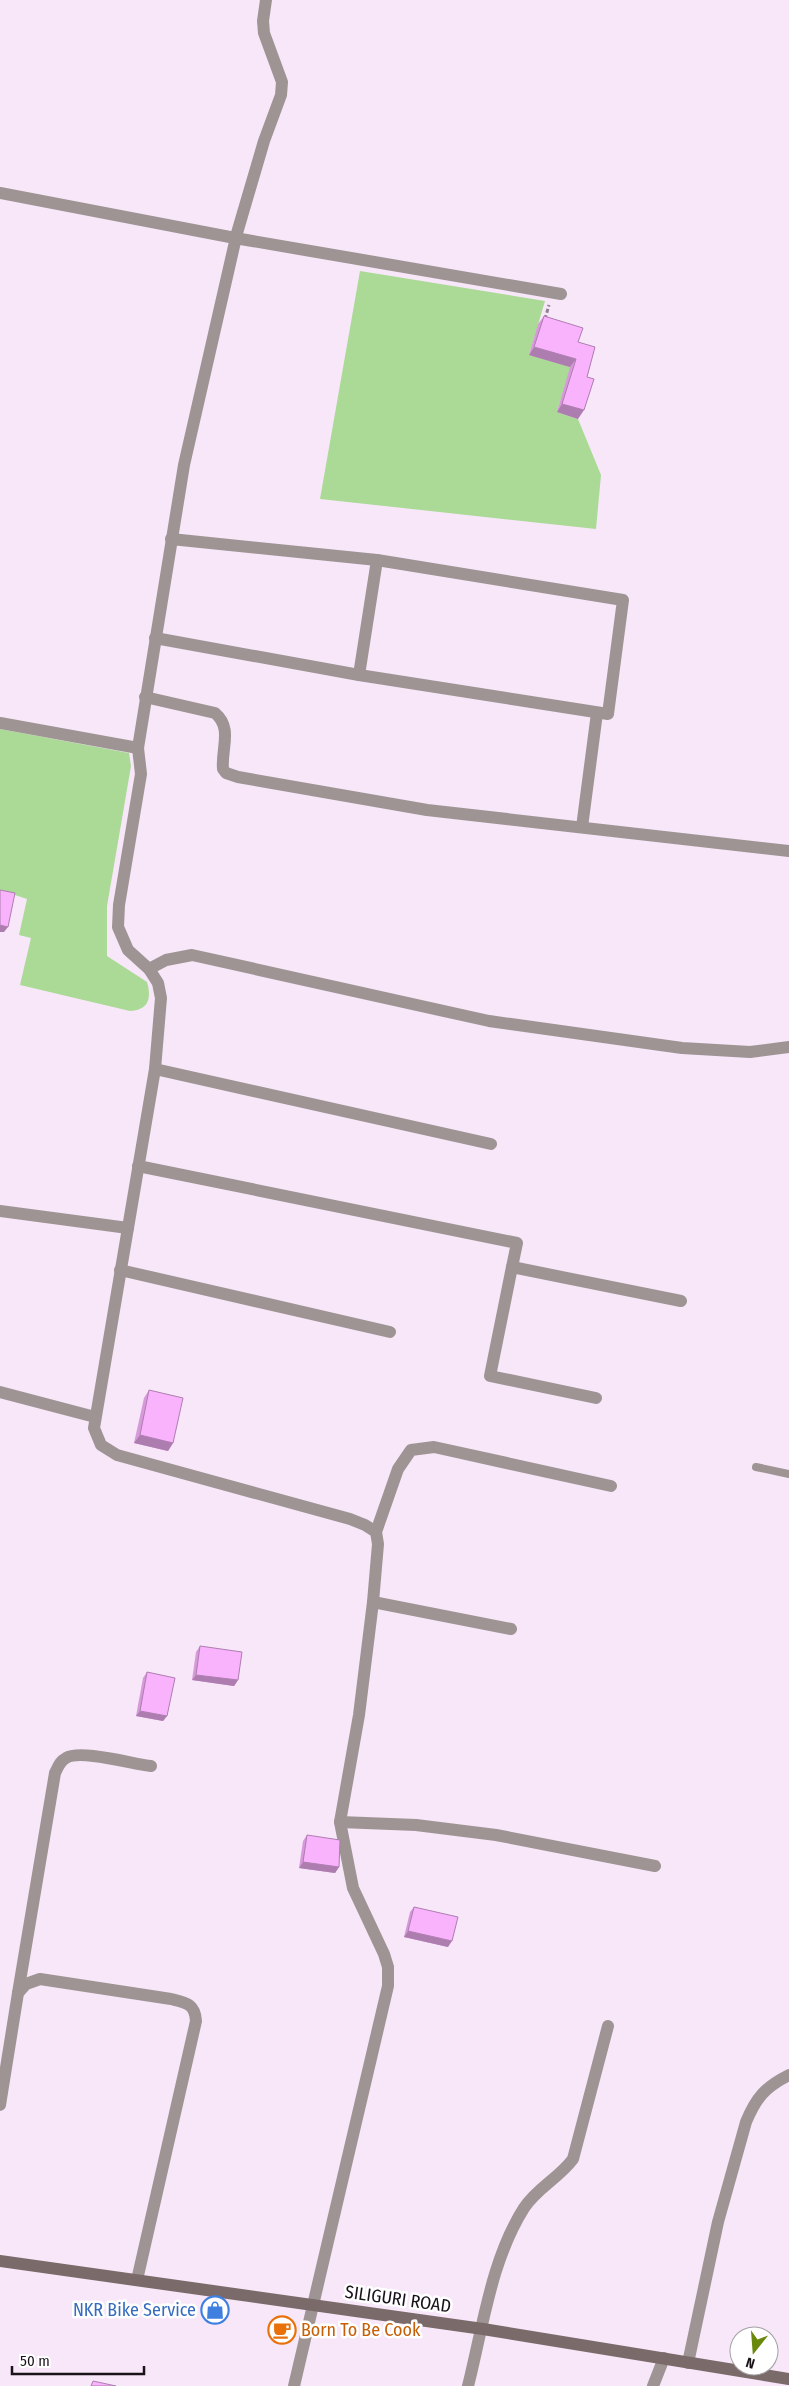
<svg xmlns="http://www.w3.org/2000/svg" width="789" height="2386" font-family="'Fira Sans Condensed',sans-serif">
  <rect width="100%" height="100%" fill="#f7e7f9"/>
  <g fill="#aada96">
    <polygon points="360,271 545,301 529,355 573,359 557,412 578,419 601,475 596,529 320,499"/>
    <path d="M0,729L129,753L131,766L107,906V956L147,982C152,999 148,1010 130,1011L20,985L31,938L19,935L27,899L0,890Z"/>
  </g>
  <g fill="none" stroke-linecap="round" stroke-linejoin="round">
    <polyline stroke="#8d818e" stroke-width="3" stroke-dasharray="4 2.5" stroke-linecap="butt" points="545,319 549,305"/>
    <polyline stroke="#9f9494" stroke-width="8" points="756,1467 789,1474"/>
    <g stroke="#9f9494" stroke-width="12">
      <polyline points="266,0 263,21 264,33 282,82 281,95 264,141 237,233 184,465 138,748 141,774 119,905 118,927 128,950 149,969 158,983 161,998 155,1069 94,1428 101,1445 117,1455 350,1519 365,1525 376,1532 378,1544 373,1602 359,1715 340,1822 353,1888 384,1954 388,1967 388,1986 294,2386"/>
      <polyline points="0,193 235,238 561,294"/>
      <polyline points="155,638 359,675 608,714 623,600 377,560 171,539"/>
      <polyline points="359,675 377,560"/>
      <path d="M145,697L215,713C233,728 221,749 223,769L226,773L238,777L427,810L789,851"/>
      <polyline points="0,723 138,748"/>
      <polyline points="582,827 597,713"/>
      <polyline points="149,969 166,960 192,955 489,1021 682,1048 750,1052 789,1047"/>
      <polyline points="155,1069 491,1144"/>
      <polyline points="138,1166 517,1243 512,1267 681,1301"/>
      <polyline points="0,1211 128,1228"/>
      <polyline points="512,1267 490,1376 596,1398"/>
      <polyline points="120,1270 390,1332"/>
      <polyline points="0,1392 95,1417"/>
      <polyline points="376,1532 398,1469 411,1450 434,1447 611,1486"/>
      <polyline points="373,1602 511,1629"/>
      <polyline points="340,1822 416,1825 496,1835 655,1866"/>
      <path d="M18,1993L55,1773C58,1767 60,1761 66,1758C80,1749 133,1764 151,1766"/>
      <path d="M0,2105L18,1993L26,1984L40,1979L171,1999C187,2003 195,2004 196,2021L137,2280"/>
      <path d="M688,2363L718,2222L746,2122C756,2098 765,2087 789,2075"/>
      <path d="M468,2386C483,2327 491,2260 524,2208C537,2188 559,2178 573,2159L608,2026"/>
      <polyline points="653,2386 664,2358"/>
    </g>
    <polyline stroke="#7a6a6a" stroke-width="12" points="0,2261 483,2329 789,2379"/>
  </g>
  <g fill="#d699d9">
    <polygon points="544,316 578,342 578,419 557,412 570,367 529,355 538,324"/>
    <polygon points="149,1390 173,1443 168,1451 134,1443 144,1398"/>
    <polygon points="200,1646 238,1680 234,1686 192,1680 196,1652"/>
    <polygon points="147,1672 167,1716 163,1721 136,1716 143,1678"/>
    <polygon points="307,1835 339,1867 335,1873 299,1868 303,1841"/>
    <polygon points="414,1907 448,1947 404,1937 410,1912"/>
  </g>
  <g fill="#ae7db0">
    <polygon points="534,347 576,359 570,367 529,355"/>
    <polygon points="562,404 584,410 578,419 557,412"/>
    <polygon points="0,925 8,927 4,932 0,932"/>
    <polygon points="140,1435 173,1443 168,1451 134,1443"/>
    <polygon points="196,1675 238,1680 234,1686 192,1680"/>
    <polygon points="140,1711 167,1716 163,1721 136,1716"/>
    <polygon points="303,1862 339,1867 335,1873 299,1868"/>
    <polygon points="408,1931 452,1941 448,1947 404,1937"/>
  </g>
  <g fill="#f9b2fc" stroke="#ae7db0">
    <polygon points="544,316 583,328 578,342 595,347 587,377 594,379 584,410 562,404 576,359 534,347"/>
    <polygon points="0,890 15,893 8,927 0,925"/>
    <polygon points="149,1390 183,1398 173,1443 140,1435"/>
    <polygon points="200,1646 242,1652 238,1680 196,1675"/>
    <polygon points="147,1672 175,1678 167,1716 140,1711"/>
    <polygon points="307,1835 340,1840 339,1867 303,1862"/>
    <polygon points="414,1907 458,1917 452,1941 408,1931"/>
    <polygon points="93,2381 116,2386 91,2386"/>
  </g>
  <defs>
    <g id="shop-ring" transform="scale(1.4375)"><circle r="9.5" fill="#fff" stroke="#3f7fe0" stroke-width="1.5"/><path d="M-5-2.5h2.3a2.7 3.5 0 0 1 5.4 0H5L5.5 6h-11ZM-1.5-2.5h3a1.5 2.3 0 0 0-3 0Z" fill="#3f7fe0"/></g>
    <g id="cafe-ring" transform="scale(1.4375)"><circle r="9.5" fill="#fff" stroke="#e8710a" stroke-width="1.5"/><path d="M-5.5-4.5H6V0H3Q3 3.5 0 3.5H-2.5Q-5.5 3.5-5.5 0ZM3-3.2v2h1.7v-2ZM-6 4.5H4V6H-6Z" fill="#e8710a"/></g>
  </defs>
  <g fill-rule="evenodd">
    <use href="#shop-ring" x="215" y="2310"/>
    <use href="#cafe-ring" x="282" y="2330"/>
  </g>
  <g text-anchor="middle" stroke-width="5" stroke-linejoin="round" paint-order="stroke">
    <g font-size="18" fill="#191319" stroke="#fff">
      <text transform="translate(398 2299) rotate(8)" y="6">SILIGURI ROAD</text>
    </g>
    <g font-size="18" fill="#366cbe" stroke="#fff" text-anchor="end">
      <text x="196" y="2316">NKR Bike Service</text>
    </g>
    <g font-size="18" fill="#c56008" stroke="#fff" text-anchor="start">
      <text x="301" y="2336">Born To Be Cook</text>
    </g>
  </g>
  <g transform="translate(754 2351) rotate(197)"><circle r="24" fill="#ffffff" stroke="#a3a1a3"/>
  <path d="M0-4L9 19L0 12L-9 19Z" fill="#68890b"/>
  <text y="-8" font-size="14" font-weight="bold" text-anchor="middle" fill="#191319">N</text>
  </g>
  <path d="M12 2366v8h132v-8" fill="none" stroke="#191319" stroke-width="2.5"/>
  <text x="20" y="2366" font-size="15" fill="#191319" stroke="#ffffff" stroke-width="4" paint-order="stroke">50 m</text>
</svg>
